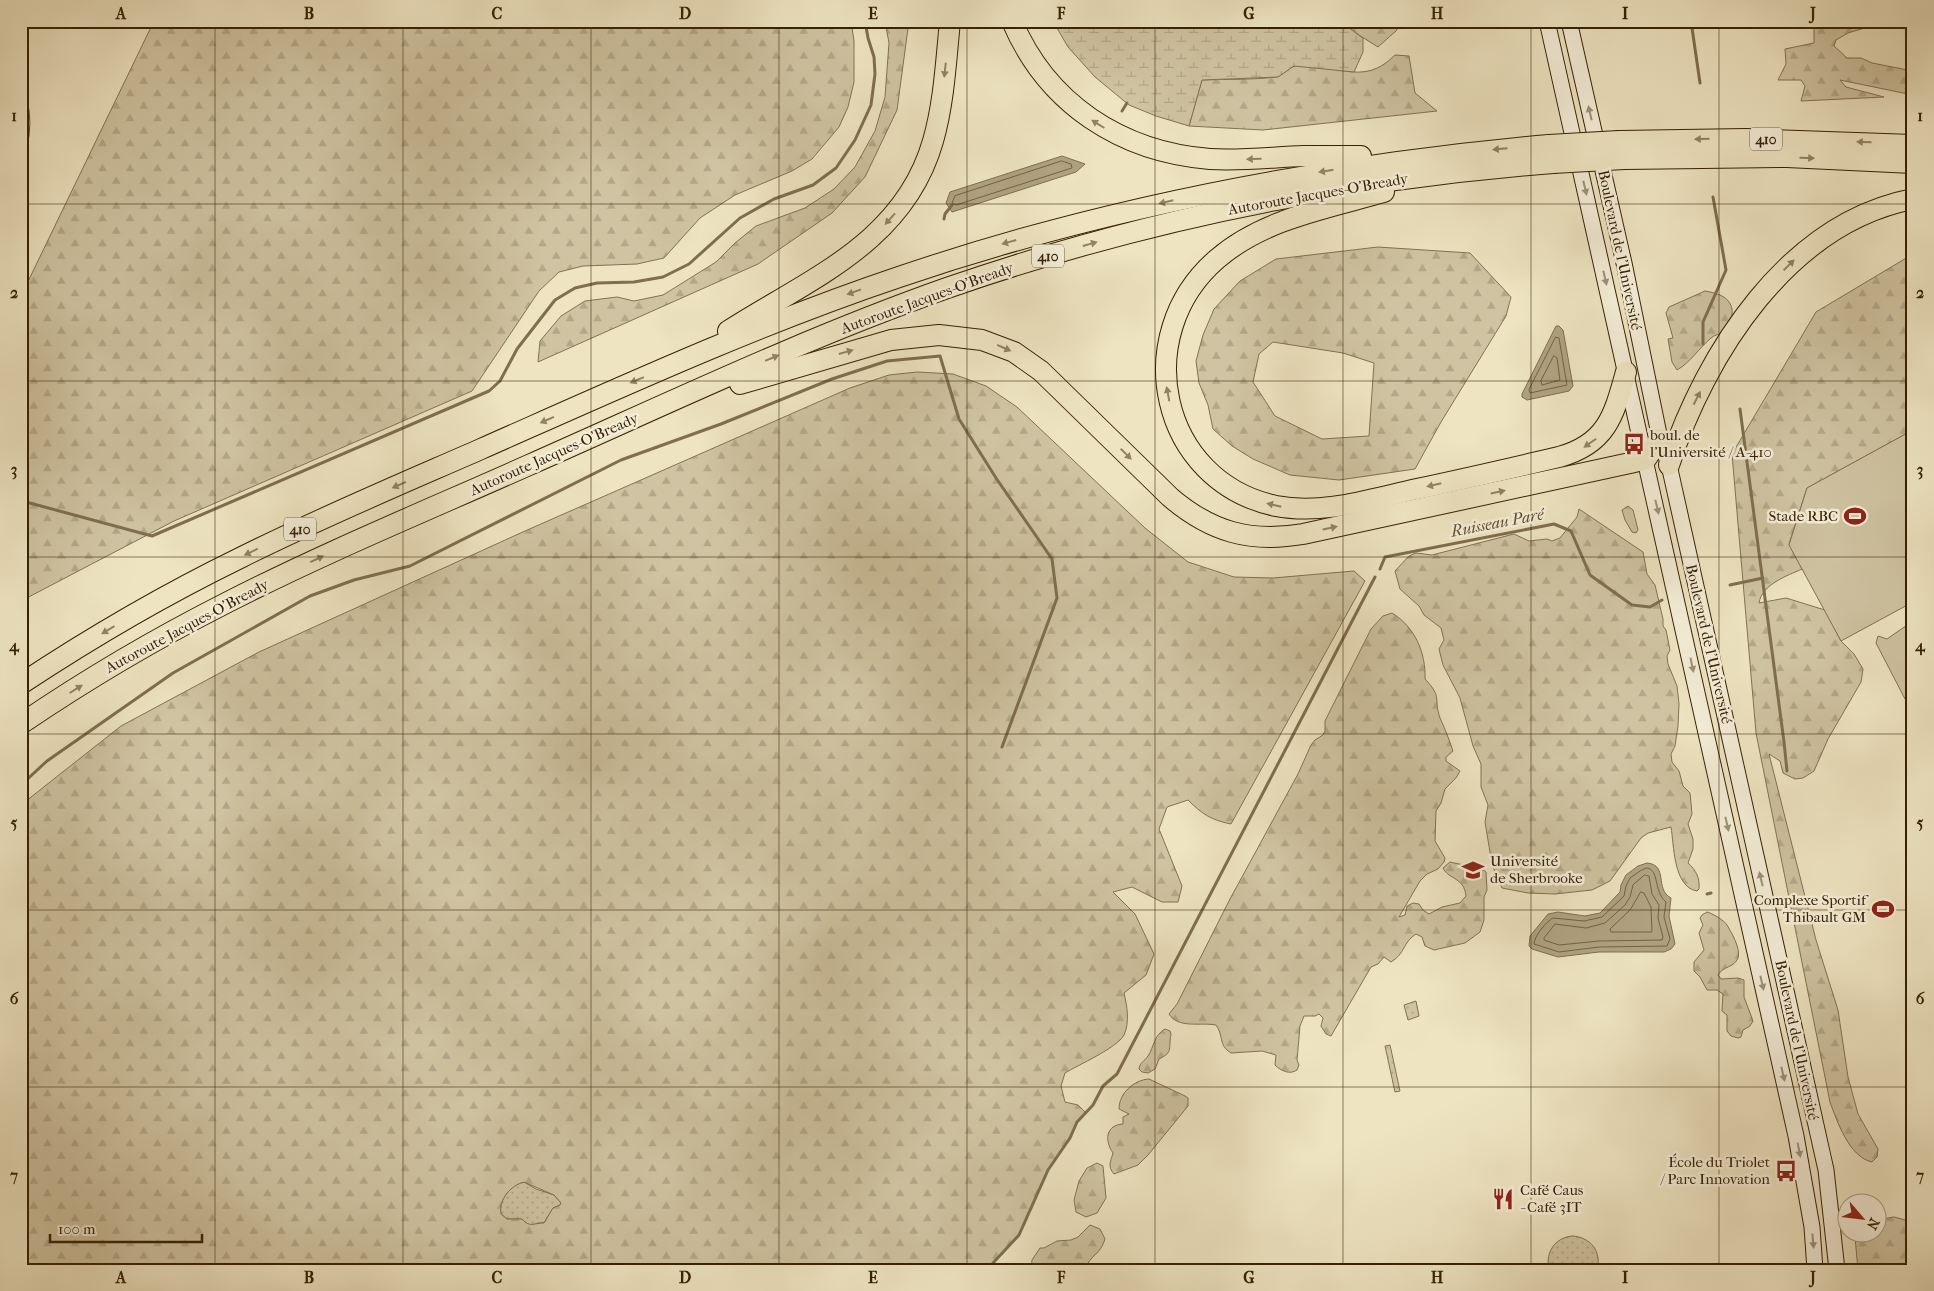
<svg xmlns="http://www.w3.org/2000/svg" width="1934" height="1291" font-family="'IM FELL French Canon',serif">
  <defs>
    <pattern id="grass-dots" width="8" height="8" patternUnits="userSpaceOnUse" patternTransform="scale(1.25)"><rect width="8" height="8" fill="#cfc3a1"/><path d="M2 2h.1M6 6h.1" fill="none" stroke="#b2a789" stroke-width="1.8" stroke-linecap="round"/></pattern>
    <pattern id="forest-firs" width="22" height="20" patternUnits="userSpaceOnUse" patternTransform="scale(1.25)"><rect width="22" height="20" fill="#cfc3a1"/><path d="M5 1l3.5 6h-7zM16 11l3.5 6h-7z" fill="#b2a789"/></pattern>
    <pattern id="wetland-marsh" width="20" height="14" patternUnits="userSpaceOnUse" patternTransform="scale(1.25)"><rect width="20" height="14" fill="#cfc3a1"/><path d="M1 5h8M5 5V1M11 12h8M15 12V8" fill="none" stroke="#b2a789"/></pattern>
  </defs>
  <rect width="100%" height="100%" fill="#eee4c1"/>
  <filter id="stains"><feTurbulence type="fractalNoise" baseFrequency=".004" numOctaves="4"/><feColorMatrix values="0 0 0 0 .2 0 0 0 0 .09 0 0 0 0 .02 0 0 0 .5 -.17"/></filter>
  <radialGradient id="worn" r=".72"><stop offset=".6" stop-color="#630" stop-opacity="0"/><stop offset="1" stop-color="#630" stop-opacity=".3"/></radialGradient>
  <g fill="url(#grass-dots)" stroke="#827252">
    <polygon points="1416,1001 1419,1016 1408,1020 1404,1005"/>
    <polygon points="1390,1045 1400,1091 1395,1092 1385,1046"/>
    <path d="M524,1182L536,1189L554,1195L561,1203L560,1205L553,1208L544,1223H538L532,1226L528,1225L521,1219H507L501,1214C498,1200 511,1185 524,1182Z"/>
    <path d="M1572,1236C1591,1237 1602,1252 1597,1270H1549C1545,1252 1555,1238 1572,1236Z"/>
  </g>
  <g fill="url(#forest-firs)" stroke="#827252" fill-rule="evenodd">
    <polygon points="154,21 851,21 854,41 854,82 848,107 839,127 812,159 792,171 735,195 700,218 664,258 637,264 583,266 559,272 539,291 472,391 174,521 21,601 21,296"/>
    <polygon points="885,21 909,21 897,110 865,177 832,213 758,264 538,362 540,341 561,316 585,301 617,297 634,301 663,295 716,262 735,243 756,226 805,208 834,189 855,167 875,131 885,97 889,43"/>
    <polygon points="1275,21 1398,21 1397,30 1378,47 1343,25 1305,27 1281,26"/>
    <polygon points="1814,21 1887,21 1886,23 1881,23 1848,33 1836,40 1834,46 1847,58 1861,58 1872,63 1913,71 1913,95 1840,80 1846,87 1884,97 1801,101 1805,86 1801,80 1778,80 1786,64 1785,49 1814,43"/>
    <path d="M1395,55L1409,56L1415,93L1437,111L1263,130L1189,126L1202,80C1226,79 1252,80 1276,77C1283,76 1288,67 1296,66C1334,61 1362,89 1395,55Z"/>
    <path d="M1378,247L1470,253L1511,297L1506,316L1441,422L1415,469L1339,480L1290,475L1253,459L1232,446L1213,429L1208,405L1199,383L1196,361L1203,335L1214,309L1240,281L1276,259ZM1273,342L1343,353L1374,363L1369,436L1322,439L1275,416L1253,382L1259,354Z"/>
    <path d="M1913,254V430L1807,488L1789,544L1802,569C1787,576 1762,584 1759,603L1786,598L1825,610L1841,641L1854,654L1863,669L1861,682L1828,739L1814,771L1803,778L1795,779L1783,773L1780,761L1769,754L1816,940L1838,1010L1848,1077L1858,1114L1878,1149L1877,1157L1872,1162C1849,1157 1837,1121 1830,1102L1756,733L1732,454L1816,312Z"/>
    <path d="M1705,291C1710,292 1716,293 1720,295C1738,303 1734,322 1721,333C1718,335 1714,335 1711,338C1699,348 1691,362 1677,370L1672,362L1668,339L1673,338L1666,313L1669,307Z"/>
    <path d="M917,372L953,374L986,386L1017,407L1145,528L1188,562L1234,577L1273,578L1354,571L1365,581L1231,824C1211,820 1202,814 1188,800L1167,807L1159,829L1182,886L1178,902H1162L1132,887L1113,892L1135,914L1154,954L1146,975L1124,993C1127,1006 1130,1022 1124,1035C1117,1048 1078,1065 1065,1073L1061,1086L1065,1102L1078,1105L1086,1113L1077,1122L1070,1138L1048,1170L1019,1235L993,1263L992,1270H21V805L121,726L259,652L525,531L850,388L889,375ZM524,1182L554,1195L561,1203L560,1205L553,1208L544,1223C533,1223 530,1228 522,1219H507L501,1214C498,1200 511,1185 524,1182Z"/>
    <polygon points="1628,506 1633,510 1638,530 1636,533 1632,532 1625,520 1622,510"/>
    <path d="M1579,509L1643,552L1647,574L1655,585L1663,619V626L1666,630L1670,650L1667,656L1668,664L1677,686L1679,704L1678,726L1675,746L1671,754L1672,762L1679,771L1683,786L1690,793L1692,814L1688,824L1693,839V849L1688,863C1696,870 1700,878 1699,889L1697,891C1673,887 1674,844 1671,827L1648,833L1641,838L1610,881L1592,890L1555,894L1528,893L1502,888L1492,865L1490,852L1485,822L1488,805L1481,787V764L1473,746L1460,698L1443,665L1439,649L1444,640L1441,628L1424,615L1419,606L1400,589L1395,571L1409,556L1416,553L1432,555L1514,534L1529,541L1547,539L1552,541L1560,538L1577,517Z"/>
    <path d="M1392,613C1415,627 1426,653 1425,679C1443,698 1433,698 1440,718C1445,729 1449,739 1453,751L1446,757V761L1460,771L1456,778L1445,789L1441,803L1436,811L1435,841L1445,858L1444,862L1438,869L1427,874L1420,881L1399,917L1405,915L1407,906L1413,903L1419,904L1423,910L1429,914L1442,907L1460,903L1466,896C1464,877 1449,880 1443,868L1450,862C1458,864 1483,868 1486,872L1487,890L1484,897V920L1480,932L1465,943L1434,950L1425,946L1422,937L1416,934C1403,942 1405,954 1391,962L1384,957L1378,964L1371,967L1331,1036L1326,1034L1321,1026L1323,1018L1319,1014L1315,1016H1304L1300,1026L1297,1060L1299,1065L1297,1070C1290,1075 1281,1071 1275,1065L1276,1055L1262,1051L1231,1053C1218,1045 1224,1036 1216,1025C1201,1022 1178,1029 1169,1014L1177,1004L1230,899L1298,774L1311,745L1315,740L1323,735L1325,731V721L1371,629L1383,616Z"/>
    <path d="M1707,912C1712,913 1725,921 1727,925C1731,932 1741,948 1738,958C1734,968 1723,966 1718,975L1721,979L1738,978L1744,980V997L1753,1021L1750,1026L1743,1030L1741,1037L1738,1038L1731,1036L1727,1031V1015L1722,1011L1723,994L1717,990H1707L1700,977L1694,971V962L1704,950L1699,933L1703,925L1700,918L1702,915Z"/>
    <path d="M1165,1029L1170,1031L1171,1034C1168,1048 1174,1052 1159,1059L1155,1069L1148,1073L1142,1072L1139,1069C1140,1062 1144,1062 1148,1056C1154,1047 1154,1035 1165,1029Z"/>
    <path d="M1149,1079L1185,1096L1188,1098V1106L1148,1155L1138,1165L1114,1174C1107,1166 1111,1161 1113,1153C1104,1140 1106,1125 1123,1124V1117L1129,1114L1119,1109C1119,1093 1134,1080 1149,1079Z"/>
    <polygon points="1097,1163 1103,1166 1106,1198 1097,1213 1086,1217 1076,1212 1074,1200 1079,1181 1087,1168"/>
    <polygon points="1894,1217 1913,1222 1913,1270 1858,1270 1855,1237 1858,1234 1876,1234 1877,1220"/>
    <path d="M1090,1225L1100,1229L1105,1239C1100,1256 1090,1254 1085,1270H1031L1032,1260L1040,1248H1044L1057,1241L1071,1240L1078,1237Z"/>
  </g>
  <path fill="url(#wetland-marsh)" stroke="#827252" d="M1053,21H1275C1292,36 1323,21 1342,25C1349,26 1357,35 1363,38V52L1354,72L1294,66L1278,77L1202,80L1189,126L1156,116L1129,105L1095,77L1068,47Z"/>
  <g fill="#cfc3a1" stroke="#827252">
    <polygon points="1913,430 1913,602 1841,641 1789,545 1807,488"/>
    <polygon points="1913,621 1913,696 1905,699 1876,643 1878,636 1887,639"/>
  </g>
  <g fill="#afa281" stroke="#7f6e4f">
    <polygon points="1062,156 1085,164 1076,172 952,212 946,203 950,192"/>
    <polygon points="1556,326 1559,326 1563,330 1573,386 1569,391 1527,400 1522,397 1522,394"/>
    <path d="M1647,863C1669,865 1654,889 1671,898L1669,916L1675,944L1671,949L1664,952H1599L1558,957L1532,949L1529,946L1530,936L1548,914L1558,912L1585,916L1600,913L1620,892L1621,885L1626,875L1638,866Z"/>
  </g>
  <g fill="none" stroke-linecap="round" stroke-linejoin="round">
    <g stroke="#726242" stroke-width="1">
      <polygon points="1062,161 1071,164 1072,168 956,205 952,203 955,196"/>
      <polygon points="1556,337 1559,338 1567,385 1530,393 1529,390"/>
      <polygon points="1554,356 1557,358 1560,380 1542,385 1541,381"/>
      <path d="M1647,868C1660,870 1653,891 1666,902L1664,917L1670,939L1667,946L1599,947L1559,952L1534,944C1534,936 1547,921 1553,918L1584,921L1602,917L1624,896L1626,886L1630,878L1640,871Z"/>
      <polygon points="1645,875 1649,876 1652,894 1659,905 1658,918 1663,937 1662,940 1599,941 1559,945 1544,940 1544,938 1555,924 1586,928 1605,923 1625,905 1630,897 1633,885"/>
      <polygon points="1641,892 1644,893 1651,907 1652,932 1611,932 1610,929 1630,910"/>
    </g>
    <g stroke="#7f6e4f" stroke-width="3">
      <polyline points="1691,21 1700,83"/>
      <polyline points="1122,111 1127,103"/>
      <polyline points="944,219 945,214 952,205"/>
      <polyline points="1703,344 1703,322 1726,270 1713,197"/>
      <polyline points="1740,409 1784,742 1787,771"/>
      <polyline points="21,504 26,502 152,536 489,391 500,381 517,349 555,300 575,288 597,283 634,282 663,277 689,264 740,218 774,199 813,185 836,168 855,140 871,105 875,74 874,57 868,38 865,21"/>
      <polyline points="1380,569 1385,557 1554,524 1571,531 1590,575 1632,605 1650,607 1662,600"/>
      <polyline points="1730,585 1763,578"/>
      <polyline points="21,785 47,761 173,673 310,596 354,580 410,566 621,460 721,424 832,379 887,361 940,356 959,419 996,478 1052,559 1057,598 1002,747"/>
      <polyline points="1707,894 1711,893"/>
      <polyline points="992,1270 993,1263 1019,1235 1048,1170 1070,1138 1077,1122 1093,1105 1103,1086 1117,1074 1375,577"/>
    </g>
    <g stroke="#645233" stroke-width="13">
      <path id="minor" d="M21,100C25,116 25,130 21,146"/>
    </g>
    <g stroke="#362104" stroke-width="17">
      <g id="secondary">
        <polyline points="1547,21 1796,1136 1812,1227 1815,1270"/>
        <polyline points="1569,21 1624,263 1660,439 1669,465 1826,1170 1837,1270"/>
      </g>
    </g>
    <g stroke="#362104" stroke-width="22">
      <g id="motorway">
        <path d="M1012,21C1047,104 1121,152 1210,159C1242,161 1273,157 1304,156C1323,156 1342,156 1361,156"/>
        <polyline points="1619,141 1746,139 1913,145"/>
        <polyline points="1624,159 1787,157 1913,163"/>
        <path d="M1384,192C1328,208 1263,219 1217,259C1129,335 1159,481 1276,506C1323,515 1371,499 1417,489C1464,479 1512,468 1559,457C1607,444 1614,415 1626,372"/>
        <path d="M728,331C809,279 904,243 933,141C944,103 946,61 950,21"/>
        <path d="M740,384L891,340L939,335L982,340L1014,352L1041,371L1170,497C1211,532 1250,543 1303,534L1630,463L1646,459L1660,439"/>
        <path d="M1669,465C1706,353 1788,223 1913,199"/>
        <path d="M21,684C92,637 166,594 242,557C320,518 401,484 481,449C619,388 756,325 899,277C1110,205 1327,165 1549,145"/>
        <path d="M21,724C87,679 157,638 228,602C326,552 428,510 529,465C667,404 805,338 947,288C1143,220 1346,179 1553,163"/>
      </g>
    </g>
    <use href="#minor" stroke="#f4edd7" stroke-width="11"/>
    <use href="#secondary" stroke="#f4edd7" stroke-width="15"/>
    <use href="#motorway" stroke="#eee4c1" stroke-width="20"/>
    <g stroke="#362104" stroke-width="22" stroke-linecap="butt">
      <g id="motorway-bridge">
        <polyline points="1549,145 1619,141"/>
        <polyline points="1553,163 1624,159"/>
      </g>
    </g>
    <use href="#motorway-bridge" stroke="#eee4c1" stroke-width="20"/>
  </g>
  <defs><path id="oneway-solid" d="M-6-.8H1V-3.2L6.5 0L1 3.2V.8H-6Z" transform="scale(1.25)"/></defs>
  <g fill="#928262">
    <use href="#oneway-solid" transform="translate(945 70) rotate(96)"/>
    <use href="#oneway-solid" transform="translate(1098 124) rotate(-148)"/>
    <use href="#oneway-solid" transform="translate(1702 139) rotate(179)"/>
    <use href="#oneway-solid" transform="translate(1864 142) rotate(-178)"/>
    <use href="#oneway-solid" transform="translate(1500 149) rotate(175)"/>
    <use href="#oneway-solid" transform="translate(1807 158) rotate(2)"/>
    <use href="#oneway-solid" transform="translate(1254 159) rotate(179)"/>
    <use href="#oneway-solid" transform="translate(1326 171) rotate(171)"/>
    <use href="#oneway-solid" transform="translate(1166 202) rotate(167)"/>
    <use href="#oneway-solid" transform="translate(890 219) rotate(132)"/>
    <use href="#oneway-solid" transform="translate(1009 242) rotate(164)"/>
    <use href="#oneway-solid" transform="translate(1090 244) rotate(-16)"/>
    <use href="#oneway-solid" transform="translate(1789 265) rotate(-45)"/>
    <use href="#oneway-solid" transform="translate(854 292) rotate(160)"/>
    <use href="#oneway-solid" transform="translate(1004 348) rotate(24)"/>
    <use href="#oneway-solid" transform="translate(846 352) rotate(-16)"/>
    <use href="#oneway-solid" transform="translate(772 358) rotate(-23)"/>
    <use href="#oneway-solid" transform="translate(637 380) rotate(157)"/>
    <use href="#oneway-solid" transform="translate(1168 394) rotate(-100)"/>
    <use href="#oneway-solid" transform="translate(1697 398) rotate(-63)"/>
    <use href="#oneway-solid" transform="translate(547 420) rotate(156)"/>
    <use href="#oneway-solid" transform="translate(1590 443) rotate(145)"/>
    <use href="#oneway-solid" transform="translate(1126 454) rotate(45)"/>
    <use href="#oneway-solid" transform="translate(399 485) rotate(156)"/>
    <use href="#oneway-solid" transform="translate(1434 485) rotate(167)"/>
    <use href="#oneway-solid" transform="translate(1498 492) rotate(-12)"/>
    <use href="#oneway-solid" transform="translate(1274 505) rotate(-167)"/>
    <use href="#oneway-solid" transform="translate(1330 528) rotate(-12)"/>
    <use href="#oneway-solid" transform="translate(251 552) rotate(154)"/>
    <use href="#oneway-solid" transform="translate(317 559) rotate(-25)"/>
    <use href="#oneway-solid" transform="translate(108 630) rotate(149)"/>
    <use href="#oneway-solid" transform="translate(76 689) rotate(-32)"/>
  </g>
  <g fill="#9e9178">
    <use href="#oneway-solid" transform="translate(1590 113) rotate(-103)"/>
    <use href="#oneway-solid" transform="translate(1585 188) rotate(77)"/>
    <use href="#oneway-solid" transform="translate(1605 278) rotate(77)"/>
    <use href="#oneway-solid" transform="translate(1657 507) rotate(77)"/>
    <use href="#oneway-solid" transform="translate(1692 665) rotate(78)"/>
    <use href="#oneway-solid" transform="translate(1727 824) rotate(77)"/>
    <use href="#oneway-solid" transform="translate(1761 879) rotate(-103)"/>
    <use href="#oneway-solid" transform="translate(1762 983) rotate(77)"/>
    <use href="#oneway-solid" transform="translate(1783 1074) rotate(77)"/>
    <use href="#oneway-solid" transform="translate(1799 1150) rotate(79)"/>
    <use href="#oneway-solid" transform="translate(1813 1241) rotate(85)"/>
  </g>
  <path fill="none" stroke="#362104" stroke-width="1" stroke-opacity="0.55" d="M215,21V1270M403,21V1270M591,21V1270M779,21V1270M967,21V1270M1155,21V1270M1343,21V1270M1531,21V1270M1719,21V1270M21,204H1913M21,381H1913M21,557H1913M21,734H1913M21,910H1913M21,1087H1913"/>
  <defs>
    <g id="bus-bare" transform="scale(1.725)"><path d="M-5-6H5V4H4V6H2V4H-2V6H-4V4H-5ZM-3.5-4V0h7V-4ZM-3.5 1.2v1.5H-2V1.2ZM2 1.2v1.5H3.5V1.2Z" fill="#8f2418" stroke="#f4edd7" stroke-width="2.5" paint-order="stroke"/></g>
    <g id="stadium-bare" transform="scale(1.725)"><path d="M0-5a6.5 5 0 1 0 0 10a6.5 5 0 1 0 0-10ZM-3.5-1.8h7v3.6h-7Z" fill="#8f2418" stroke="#f4edd7" stroke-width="2.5" paint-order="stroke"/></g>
    <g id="university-bare" transform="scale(1.725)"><path d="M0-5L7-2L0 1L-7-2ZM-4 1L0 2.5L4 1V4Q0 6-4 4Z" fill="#8f2418" stroke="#f4edd7" stroke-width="2.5" paint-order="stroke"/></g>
    <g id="restaurant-bare" transform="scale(1.725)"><path d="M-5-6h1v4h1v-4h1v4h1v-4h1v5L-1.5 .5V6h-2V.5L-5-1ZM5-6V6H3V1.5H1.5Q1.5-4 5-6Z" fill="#8f2418" stroke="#f4edd7" stroke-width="2.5" paint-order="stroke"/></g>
  </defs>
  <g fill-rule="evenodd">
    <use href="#bus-bare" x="1634" y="444"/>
    <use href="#stadium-bare" x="1855" y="516"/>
    <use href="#university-bare" x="1473" y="870"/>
    <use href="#stadium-bare" x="1883" y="909"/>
    <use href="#bus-bare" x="1786" y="1171"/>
    <use href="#restaurant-bare" x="1503" y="1199"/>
  </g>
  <g text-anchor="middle" stroke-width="5" stroke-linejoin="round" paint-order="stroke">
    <g fill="#f4edd7" stroke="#6f5e43" stroke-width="1">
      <rect x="1750" y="127.5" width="32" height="23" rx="4"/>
      <rect x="1032" y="244.5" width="32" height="23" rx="4"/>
      <rect x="284" y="517.5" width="32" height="23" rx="4"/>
    </g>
    <g font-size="14" font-weight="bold" fill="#362104">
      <text x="1766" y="144">410</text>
      <text x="1048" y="261">410</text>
      <text x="300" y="534">410</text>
    </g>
    <g font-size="15" fill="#362104" stroke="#f4edd7">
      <text transform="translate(1318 194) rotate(-10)" y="5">Autoroute Jacques-O'Bready</text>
      <text transform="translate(1620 250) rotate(78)" y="5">Boulevard de l'Université</text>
      <text transform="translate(927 298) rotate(-20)" y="5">Autoroute Jacques-O'Bready</text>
      <text transform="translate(554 454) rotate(-24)" y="5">Autoroute Jacques-O'Bready</text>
      <text transform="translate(187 626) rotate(-28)" y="5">Autoroute Jacques-O'Bready</text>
      <text transform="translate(1709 644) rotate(77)" y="5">Boulevard de l'Université</text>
      <text transform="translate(1797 1040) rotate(78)" y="5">Boulevard de l'Université</text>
    </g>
    <g font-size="15" fill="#362104" stroke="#f4edd7" text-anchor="start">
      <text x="1650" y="440">boul. de<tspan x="1650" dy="17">l'Université / A-410</tspan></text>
      <text x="1838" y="521" text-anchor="end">Stade RBC</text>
      <text x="1490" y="866">Université<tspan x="1490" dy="17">de Sherbrooke</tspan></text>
      <text x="1866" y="905" text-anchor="end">Complexe Sportif<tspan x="1866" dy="17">Thibault GM</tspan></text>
      <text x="1770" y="1167" text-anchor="end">École du Triolet<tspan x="1770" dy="17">/ Parc Innovation</tspan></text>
      <text x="1520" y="1195">Café Caus<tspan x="1520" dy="17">- Café 3IT</tspan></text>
    </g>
    <g font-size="16" font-style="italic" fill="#604e30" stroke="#f4edd7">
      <text transform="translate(1497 522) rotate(-11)" y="6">Ruisseau Paré</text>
    </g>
  </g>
  <rect width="1934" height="1291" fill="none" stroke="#eee4c1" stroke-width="55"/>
  <g transform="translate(1862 1218) rotate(118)"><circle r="24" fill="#f4edd7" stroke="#a89b83"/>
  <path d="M0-4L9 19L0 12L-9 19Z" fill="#8f2418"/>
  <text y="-8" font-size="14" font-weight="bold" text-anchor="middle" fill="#362104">N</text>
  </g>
  <path d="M50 1234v8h152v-8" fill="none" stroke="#362104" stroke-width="2.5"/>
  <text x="58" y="1234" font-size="15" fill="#362104" stroke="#f4edd7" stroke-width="4" paint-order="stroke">100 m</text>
  <rect x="28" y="28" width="1878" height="1236" fill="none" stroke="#362104" stroke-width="2"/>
  <g font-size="16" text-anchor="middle" font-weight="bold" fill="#362104">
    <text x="121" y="19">A</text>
    <text x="309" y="19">B</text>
    <text x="497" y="19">C</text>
    <text x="685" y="19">D</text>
    <text x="873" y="19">E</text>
    <text x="1061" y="19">F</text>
    <text x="1249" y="19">G</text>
    <text x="1437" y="19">H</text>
    <text x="1625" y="19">I</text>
    <text x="1813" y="19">J</text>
    <text x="14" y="121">1</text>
    <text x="1920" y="121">1</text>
    <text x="14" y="298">2</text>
    <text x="1920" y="298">2</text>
    <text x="14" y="475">3</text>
    <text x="1920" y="475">3</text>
    <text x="14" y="651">4</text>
    <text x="1920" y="651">4</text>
    <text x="14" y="828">5</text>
    <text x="1920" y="828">5</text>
    <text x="14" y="1004">6</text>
    <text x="1920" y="1004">6</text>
    <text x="14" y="1181">7</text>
    <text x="1920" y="1181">7</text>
    <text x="121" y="1283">A</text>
    <text x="309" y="1283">B</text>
    <text x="497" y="1283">C</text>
    <text x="685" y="1283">D</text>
    <text x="873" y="1283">E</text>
    <text x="1061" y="1283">F</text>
    <text x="1249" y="1283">G</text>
    <text x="1437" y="1283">H</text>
    <text x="1625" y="1283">I</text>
    <text x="1813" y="1283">J</text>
  </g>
  <rect width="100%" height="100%" filter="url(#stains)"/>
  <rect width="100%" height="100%" fill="url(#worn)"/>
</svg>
